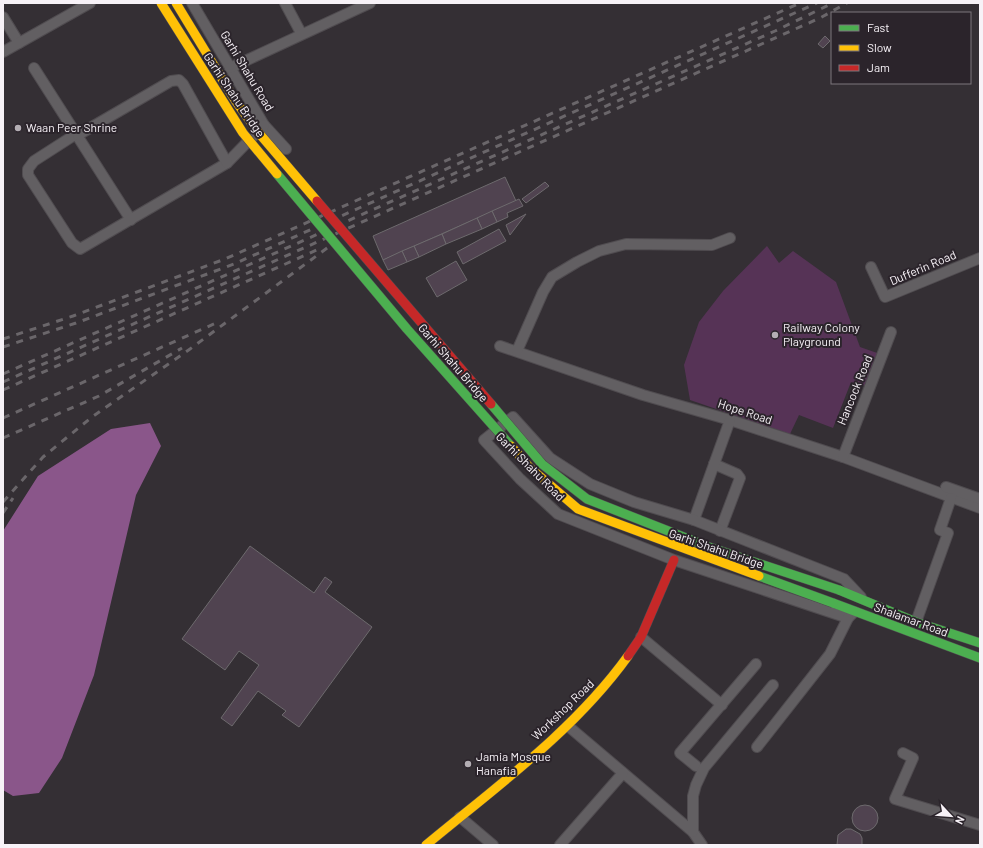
<svg xmlns="http://www.w3.org/2000/svg" width="983" height="848" font-family="Barlow,sans-serif">
  <rect width="100%" height="100%" fill="#342f34"/>
  <polygon fill="#563356" points="767,246 779,263 793,251 836,282 860,347 880,354 868,387 851,382 833,428 799,415 790,434 690,400 684,365 699,322 723,291"/>
  <polygon fill="#8a568a" points="150,423 161,446 136,495 94,675 62,758 39,793 13,796 3,790 3,531 38,476 111,429"/>
  <g fill="#504350" stroke="#6d6a6d">
    <polygon points="825,36 830,41 823,48 818,44"/>
    <polygon points="505,177 516,201 383,260 373,236"/>
    <polygon points="545,182 549,186 526,203 522,199"/>
    <polygon points="519,199 523,206 507,213 508,217 497,222 492,211"/>
    <polygon points="492,211 497,222 482,229 477,218"/>
    <polygon points="526,214 510,235 506,225"/>
    <polygon points="477,218 482,229 446,244 442,234"/>
    <polygon points="499,229 506,241 463,264 457,252"/>
    <polygon points="442,234 446,244 419,257 414,246"/>
    <polygon points="414,246 419,257 407,262 402,251"/>
    <polygon points="402,251 407,262 388,270 383,260"/>
    <polygon points="456,261 467,280 437,297 426,278"/>
    <polygon points="250,546 314,593 325,577 332,582 325,592 372,627 299,727 282,715 286,711 258,691 232,726 221,718 259,665 239,651 225,670 182,639"/>
    <circle cx="865" cy="818" r="13"/>
    <polygon points="846,829 851,829 860,834 862,838 862,845 837,845 838,835"/>
  </g>
  <g fill="none" stroke-linecap="round" stroke-linejoin="round">
    <g stroke="#504c50" stroke-width="12">
      <g id="street">
        <polyline points="192,3 264,125 286,149"/>
        <polyline points="285,3 301,33"/>
        <polyline points="3,17 19,43"/>
        <polyline points="3,52 90,3"/>
        <polyline points="34,68 131,220"/>
        <polyline points="230,68 370,3"/>
        <polyline points="76,134 34,161 28,169 28,175 72,243 80,249 227,163 264,125"/>
        <polyline points="78,135 171,81 179,80 183,84 227,163"/>
        <polyline points="871,267 885,297 980,258"/>
        <polyline points="500,346 643,395 730,420 843,457 980,508"/>
        <polyline points="517,351 543,292 552,277 577,262 599,251 626,244 712,245 730,238"/>
        <polyline points="843,457 891,332"/>
        <polyline points="714,464 737,474 740,478 720,531"/>
        <polyline points="946,487 980,499"/>
        <polyline points="694,520 730,420"/>
        <polyline points="854,612 848,618 674,560 558,514 520,479 484,440 513,417 550,458 590,484 634,502 694,520 844,579 861,597"/>
        <polyline points="916,622 948,533 940,530 951,498"/>
        <polyline points="641,637 722,705"/>
        <polyline points="568,726 693,832 702,845"/>
        <polyline points="757,747 830,654 848,618"/>
        <polyline points="903,753 913,758 895,799 980,825"/>
        <polyline points="696,766 680,753 756,664"/>
        <polyline points="460,817 493,845"/>
        <polyline points="693,832 693,796 696,785 704,768 773,685"/>
        <polyline points="560,845 623,773"/>
      </g>
    </g>
    <g stroke="#504c50" stroke-width="10">
      <g id="fast">
        <polyline points="839,590 916,622 980,643"/>
        <polyline points="833,603 980,658"/>
      </g>
    </g>
    <g stroke="#504c50" stroke-width="10">
      <path id="slow" d="M426,845C497,786 574,731 628,656"/>
    </g>
    <g stroke="#504c50" stroke-width="10">
      <polyline id="jam" points="628,656 641,637 674,560"/>
    </g>
    <use href="#street" stroke="#625f62" stroke-width="10"/>
    <use href="#fast" stroke="#4caf50" stroke-width="9"/>
    <use href="#slow" stroke="#ffc107" stroke-width="9"/>
    <use href="#jam" stroke="#c62828" stroke-width="9"/>
    <g stroke="#6a666a" stroke-width="3" stroke-dasharray="7 7" stroke-linecap="butt">
      <polyline points="3,339 73,316 225,259 800,3"/>
      <polyline points="3,347 76,323 234,264 817,3"/>
      <polyline points="3,374 775,31 833,3"/>
      <polyline points="3,382 820,18 847,3"/>
      <polyline points="3,390 319,249"/>
      <polyline points="3,418 216,323"/>
      <polyline points="3,438 99,396 182,348"/>
      <polyline points="3,502 43,457 92,417 190,349 338,240"/>
      <polyline points="3,513 13,498"/>
    </g>
    <g stroke="#504c50" stroke-width="10" stroke-linecap="butt">
      <g id="fast-bridge">
        <polyline points="277,174 407,329 511,446"/>
        <polyline points="491,404 542,464 587,499 709,547 839,590"/>
        <polyline points="759,576 833,603"/>
      </g>
    </g>
    <g stroke="#504c50" stroke-width="10" stroke-linecap="butt">
      <g id="slow-bridge">
        <polyline points="161,3 243,133 277,174"/>
        <polyline points="176,3 235,100 258,132 317,201"/>
        <polyline points="511,446 530,468 578,509 759,576"/>
      </g>
    </g>
    <g stroke="#504c50" stroke-width="10" stroke-linecap="butt">
      <polyline id="jam-bridge" points="317,201 491,404"/>
    </g>
    <use href="#fast-bridge" stroke="#4caf50" stroke-width="9"/>
    <use href="#slow-bridge" stroke="#ffc107" stroke-width="9"/>
    <use href="#jam-bridge" stroke="#c62828" stroke-width="9"/>
  </g>
  <g fill="#b3aeb3" stroke="#2b242b" stroke-width="1.5">
    <circle cx="18" cy="128" r="4"/>
    <circle cx="775" cy="335" r="4"/>
    <circle cx="468" cy="764" r="4"/>
  </g>
  <g text-anchor="middle" stroke-width="4" stroke-linejoin="round" paint-order="stroke">
    <g font-size="12" fill="#f7f2f7" stroke="#2b242b">
      <text transform="translate(247 71) rotate(59)" y="4">Garhi Shahu Road</text>
      <text transform="translate(234 95) rotate(56)" y="4">Garhi Shahu Bridge</text>
      <text transform="translate(923 268) rotate(-23)" y="4">Dufferin Road</text>
      <text transform="translate(453 363) rotate(49)" y="4">Garhi Shahu Bridge</text>
      <text transform="translate(855 390) rotate(-68)" y="4">Hancock Road</text>
      <text transform="translate(745 412) rotate(18)" y="4">Hope Road</text>
      <text transform="translate(530 467) rotate(45)" y="4">Garhi Shahu Road</text>
      <text transform="translate(716 549) rotate(19)" y="4">Garhi Shahu Bridge</text>
      <text transform="translate(911 620) rotate(20)" y="4">Shalamar Road</text>
      <text transform="translate(563 710) rotate(-44)" y="4">Workshop Road</text>
    </g>
    <g font-size="12" fill="#f7f2f7" stroke="#2b242b" text-anchor="start">
      <text x="26" y="132">Waan Peer Shrine</text>
      <text x="783" y="332">Railway Colony<tspan x="783" dy="14">Playground</tspan></text>
      <text x="476" y="761">Jamia Mosque<tspan x="476" dy="14">Hanafia</tspan></text>
    </g>
  </g>
  <rect width="983" height="848" fill="none" stroke="#f7f2f7" stroke-width="8"/>
  <rect x="831" y="12" width="140" height="72" fill="#2b242b" stroke="#7d767d"/>
  <rect x="839" y="25" width="20" height="6" fill="#4caf50" stroke="#7d767d"/>
  <text x="867" y="32" font-size="12" fill="#f7f2f7">Fast</text>
  <rect x="839" y="45" width="20" height="6" fill="#ffc107" stroke="#7d767d"/>
  <text x="867" y="52" font-size="12" fill="#f7f2f7">Slow</text>
  <rect x="839" y="65" width="20" height="6" fill="#c62828" stroke="#7d767d"/>
  <text x="867" y="72" font-size="12" fill="#f7f2f7">Jam</text>
  <g transform="translate(951 816) rotate(116)" stroke="#2b242b" stroke-width="3" paint-order="stroke">
  <path d="M0-3L7 15L0 10L-7 15Z" fill="#f7f2f7"/>
  <text y="-6" font-size="11" font-weight="bold" text-anchor="middle" fill="#f7f2f7">N</text>
  </g>
</svg>
